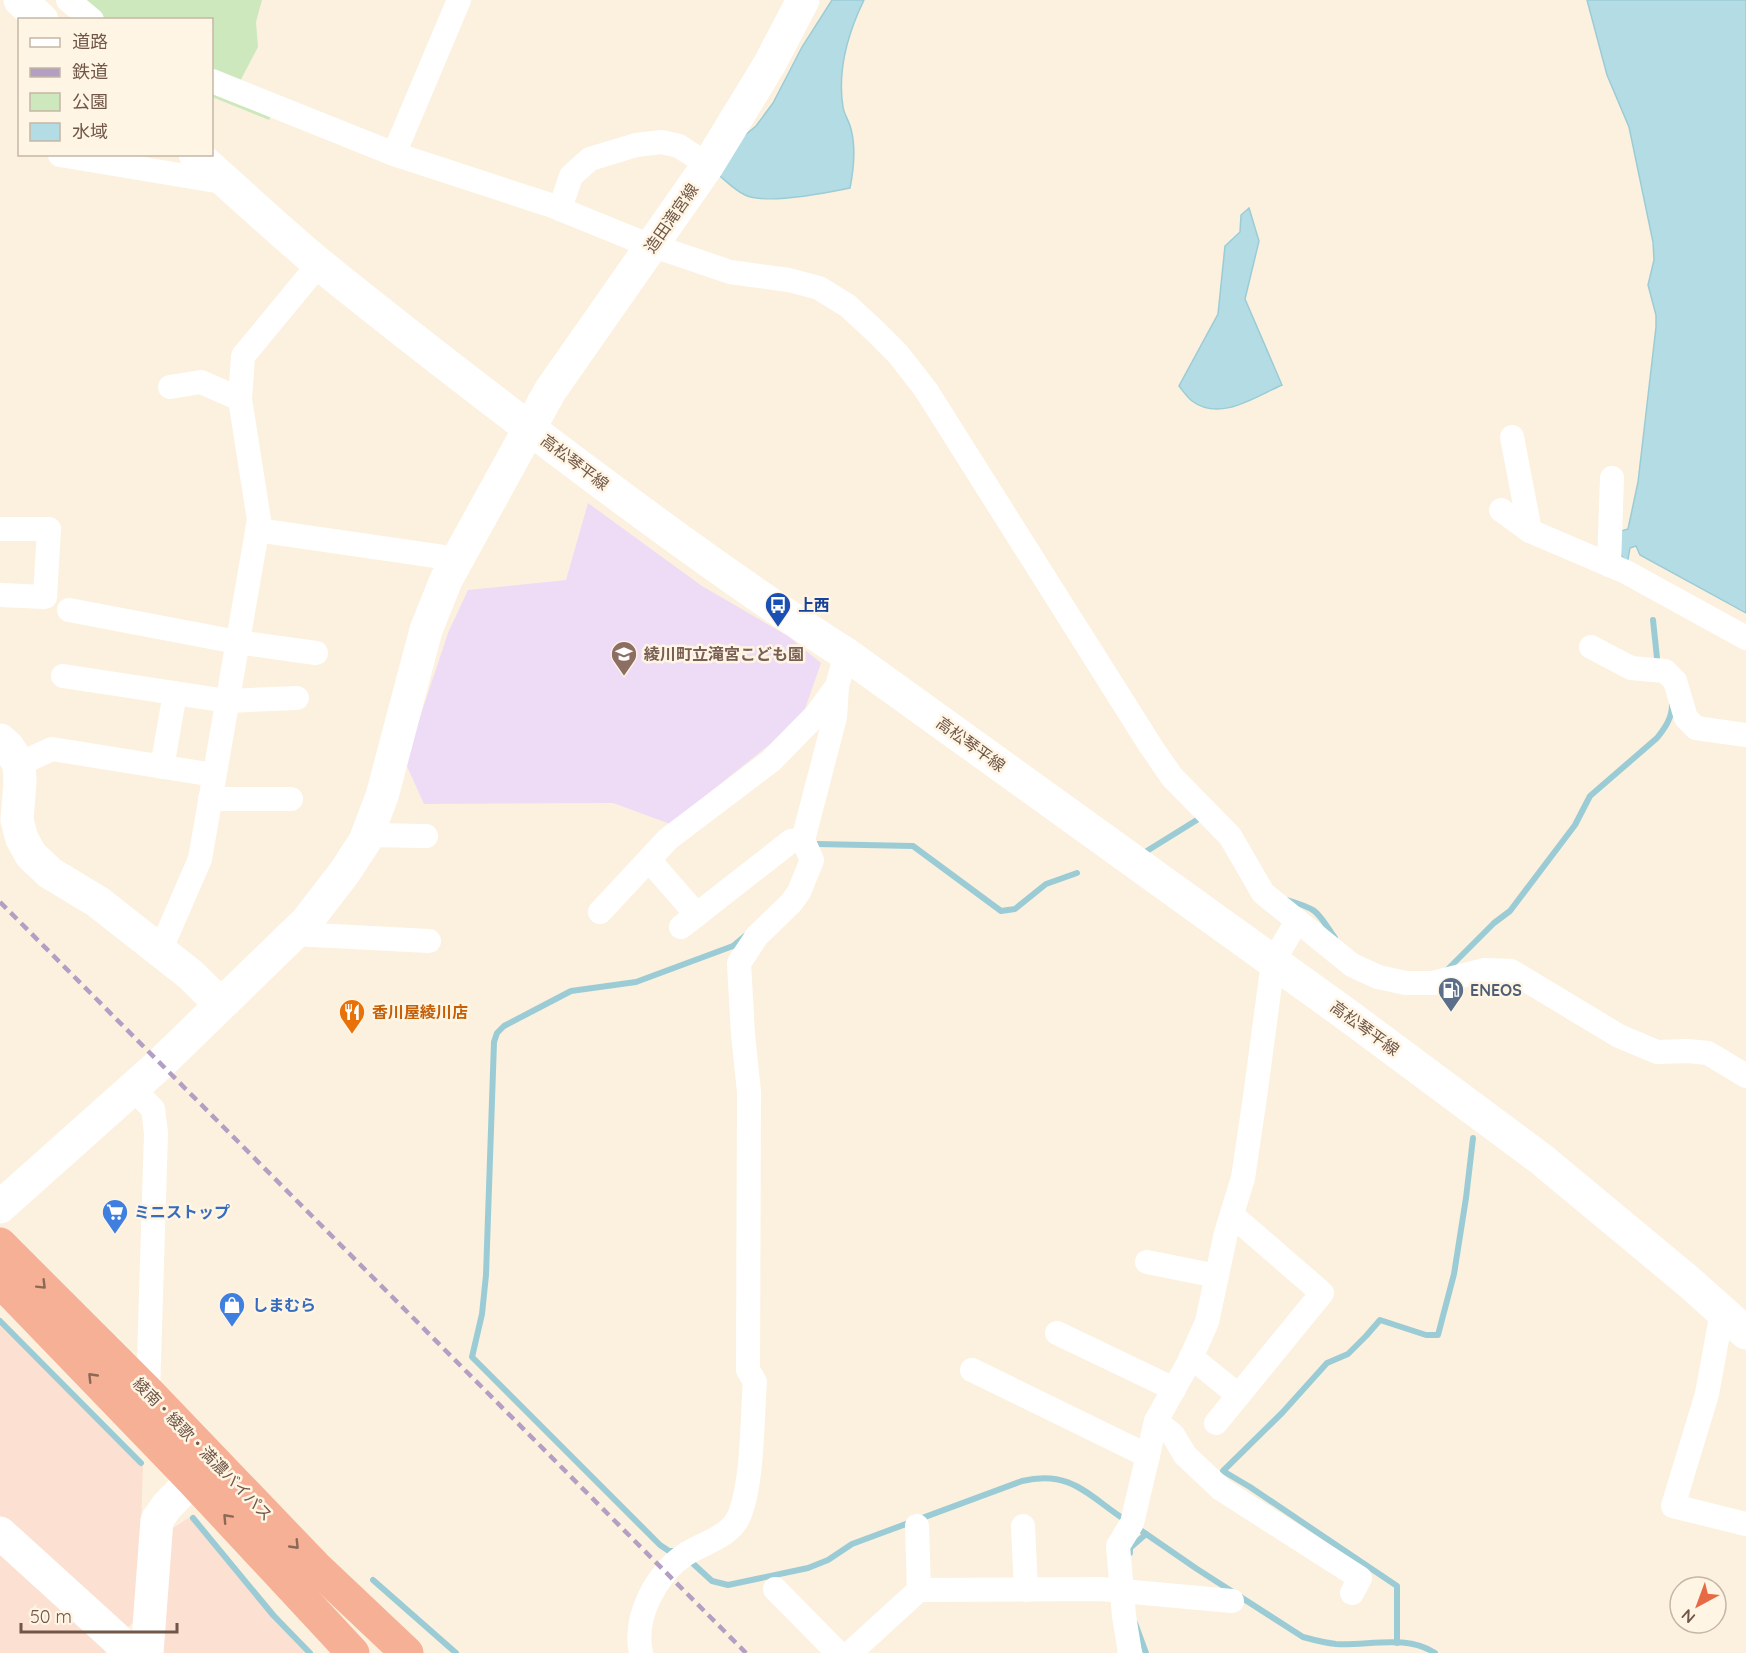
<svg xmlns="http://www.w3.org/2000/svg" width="1746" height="1653" font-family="Quicksand,'Noto Sans JP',sans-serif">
  <rect width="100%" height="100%" fill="#fcf1df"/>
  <g fill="#fce0d2">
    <polygon points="0,1326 143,1467 138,1618 104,1650 106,1653 0,1653"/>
    <polygon points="193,1515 281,1619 313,1653 163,1653 170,1530"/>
  </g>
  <polygon fill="#eedcf7" points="588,503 702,586 788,636 821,663 805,709 769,745 670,824 613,803 424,804 405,762 448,633 468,590 566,580"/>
  <g fill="#cee8be">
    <polygon points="71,0 262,0 256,22 258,47 236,89 212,79 212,20 96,19"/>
    <polygon points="212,85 273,112 269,120 212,97"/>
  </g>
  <g fill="#b4dce4" stroke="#9bccd6" stroke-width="1.5">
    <path d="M832,0H864C848,33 837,70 843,107C844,114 849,121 851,129C856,148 854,168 850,188C826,193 766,205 745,195C734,190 724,179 715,172L734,144L756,126L773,103L802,47Z"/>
    <polygon points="1587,0 1746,0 1746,613 1640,555 1636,546 1630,548 1628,559 1625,561 1617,549 1615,533 1628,529 1638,482 1656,327 1656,315 1648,285 1654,260 1653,242 1629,127 1607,75"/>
    <path d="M1249,208L1259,241L1245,299L1282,385C1255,397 1220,422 1192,401C1187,397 1183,391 1179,386L1218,314L1225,246L1240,232L1241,215Z"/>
  </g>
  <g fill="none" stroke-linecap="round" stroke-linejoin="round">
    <g stroke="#9bccd6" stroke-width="6">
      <polyline points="1653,620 1657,658"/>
      <polyline points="816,844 913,846 1001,911 1015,909 1046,884 1077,873"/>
      <polyline points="1142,854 1200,818 1204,822"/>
      <path d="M1287,900C1320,910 1316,911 1335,938"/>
      <path d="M1447,970L1494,923L1510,911L1575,825L1590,796L1657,738C1665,728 1672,718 1672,705"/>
      <polyline points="0,1321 141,1463"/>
      <polyline points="193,1518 273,1615 310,1653"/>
      <path d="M1136,1527L1197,1569L1303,1637C1314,1640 1325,1643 1336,1644C1368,1646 1406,1634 1435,1653"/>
      <polyline points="677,1551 669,1551 660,1545 472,1357 482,1314 486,1275 494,1042 497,1033 504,1026 571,991 636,982 733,946 745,936"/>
      <polyline points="1130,1553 1130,1548 1146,1534"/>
      <path d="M688,1559L712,1581L728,1585L808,1568L828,1560L852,1544L1022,1481C1072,1469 1089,1497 1127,1521"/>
      <polyline points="373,1580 456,1653"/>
      <polyline points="1135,1623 1146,1653"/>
      <polyline points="1397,1643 1397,1586 1250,1487 1223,1471 1282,1413 1327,1363 1348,1354 1366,1336 1380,1320 1426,1335 1438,1335 1454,1274 1466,1198 1473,1138"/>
    </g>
    <g stroke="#fff" stroke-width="24">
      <polyline points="68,0 92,20"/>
      <polyline points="212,81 394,154 550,205 636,240 730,272 789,280 819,288 848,306 875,331 898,354 926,390 1150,745 1172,777 1230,836 1263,893 1352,965 1378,977 1406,983 1433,983 1485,970 1511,971 1619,1036 1657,1052 1688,1051 1708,1053 1746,1076"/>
      <polyline points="394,154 459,0"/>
      <polyline points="60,155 228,183"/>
      <polyline points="560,209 571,176 590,159 636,145 662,142 679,146 708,165"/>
      <polyline points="170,387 201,382 240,399"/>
      <polyline points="1512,437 1530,531"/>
      <polyline points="1501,510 1530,531 1626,572 1746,638"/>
      <polyline points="0,529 49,529 45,597 0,595"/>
      <polyline points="257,530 457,559"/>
      <polyline points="1609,565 1612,478"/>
      <polyline points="69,610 237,642 316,653"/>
      <polyline points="1591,647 1631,668 1665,671 1675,681 1686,718 1696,728 1746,735"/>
      <polyline points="63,676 227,701 297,698"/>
      <polyline points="19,764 52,749 214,775"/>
      <polyline points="162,767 175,693"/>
      <polyline points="210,799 291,799"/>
      <polyline points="367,835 426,836"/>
      <polyline points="649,860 697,915"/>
      <polyline points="600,912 668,839 771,761 816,715 837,686"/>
      <polyline points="681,927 791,841 803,840"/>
      <polyline points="294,934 429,941"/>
      <polyline points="160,951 200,859 259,520 240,399 243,356 319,264"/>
      <polyline points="132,1088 153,1109 156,1133 148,1392"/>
      <polyline points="1147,1262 1217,1276"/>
      <polyline points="1722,1312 1707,1394 1673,1506 1746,1524"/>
      <polyline points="1057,1333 1174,1389"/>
      <polyline points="1191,1357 1238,1395"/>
      <polyline points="972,1370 1148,1456"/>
      <polyline points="1156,1421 1173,1435 1185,1455 1221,1489 1360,1578 1352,1593"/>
      <polyline points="1216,1423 1322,1293 1232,1215"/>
      <polyline points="917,1526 919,1590"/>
      <polyline points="1023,1526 1026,1590"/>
      <polyline points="775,1589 838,1653"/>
      <path d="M641,1653C633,1617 656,1574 686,1554C705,1542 731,1537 740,1514C753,1480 752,1419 755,1382L748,1370L749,1092L743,1034L739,963L757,936L791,903L799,892L812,860L803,840L835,717L837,686L846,654"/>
      <polyline points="850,1653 919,1590 1100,1589 1232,1601"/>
      <polyline points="1130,1653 1124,1616 1118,1546 1132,1523 1156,1421 1189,1362 1207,1322 1226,1233 1243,1178 1255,1097 1273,962 1297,921"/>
    </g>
    <g stroke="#fff" stroke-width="33">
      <polyline points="20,0 42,20"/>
      <path d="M195,154C236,190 276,228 318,263C407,335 498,405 590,474C674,537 758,598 846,654L1350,1017L1541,1159L1689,1282L1746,1333"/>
      <polyline points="0,740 8,747 19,764 20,782 17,820 22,839 31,855 50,873 98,902 191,975 209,993 224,1001"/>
      <polyline points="0,1207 160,1064 307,921 344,873 365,841 382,796 426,630 446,580 550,391 708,165 769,65 803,0"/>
      <polyline points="0,1533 132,1653"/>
      <polyline points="147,1653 157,1520 167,1506 192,1480"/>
    </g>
    <g stroke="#f6b095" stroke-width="33">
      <polyline points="0,1244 148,1392 316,1567 407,1653"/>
      <polyline points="0,1281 192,1480 353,1653"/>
    </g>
    <polyline stroke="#b39fc3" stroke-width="4.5" stroke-dasharray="9 6" stroke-linecap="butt" points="0,902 746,1653"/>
  </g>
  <defs><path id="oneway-chevron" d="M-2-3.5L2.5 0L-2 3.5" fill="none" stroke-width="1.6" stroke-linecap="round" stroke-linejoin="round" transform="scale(1.5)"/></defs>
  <g stroke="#8c6957">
    <use href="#oneway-chevron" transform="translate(42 1285) rotate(45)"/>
    <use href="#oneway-chevron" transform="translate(92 1377) rotate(-134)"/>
    <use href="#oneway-chevron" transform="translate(227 1518) rotate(-133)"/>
    <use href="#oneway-chevron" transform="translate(295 1545) rotate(46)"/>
  </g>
  <defs>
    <g id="bus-pin" transform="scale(1.35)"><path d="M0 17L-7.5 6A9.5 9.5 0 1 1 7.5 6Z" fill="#1a4fb4" stroke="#fff5e4"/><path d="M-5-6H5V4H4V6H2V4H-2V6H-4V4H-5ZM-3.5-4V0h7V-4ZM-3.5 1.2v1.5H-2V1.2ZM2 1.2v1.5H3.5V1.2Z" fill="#fff"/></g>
    <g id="school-pin" transform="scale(1.35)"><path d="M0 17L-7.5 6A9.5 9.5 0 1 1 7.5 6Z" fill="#8d6e63" stroke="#fff5e4"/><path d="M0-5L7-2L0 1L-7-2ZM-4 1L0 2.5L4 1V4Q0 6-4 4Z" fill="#fff"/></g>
    <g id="fuel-pin" transform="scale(1.35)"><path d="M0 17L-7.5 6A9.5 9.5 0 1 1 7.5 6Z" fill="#5c6f8a" stroke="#fff5e4"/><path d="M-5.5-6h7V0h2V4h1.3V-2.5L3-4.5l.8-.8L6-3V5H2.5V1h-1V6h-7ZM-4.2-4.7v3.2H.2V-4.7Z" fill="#fff"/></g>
    <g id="restaurant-pin" transform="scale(1.35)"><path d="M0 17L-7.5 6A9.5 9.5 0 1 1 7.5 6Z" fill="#e8710a" stroke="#fff5e4"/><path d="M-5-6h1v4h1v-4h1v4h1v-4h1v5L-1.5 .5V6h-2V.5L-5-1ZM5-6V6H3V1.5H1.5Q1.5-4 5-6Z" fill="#fff"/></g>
    <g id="supermarket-pin" transform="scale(1.35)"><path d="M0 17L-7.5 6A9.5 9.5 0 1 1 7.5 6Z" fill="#3f7fe0" stroke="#fff5e4"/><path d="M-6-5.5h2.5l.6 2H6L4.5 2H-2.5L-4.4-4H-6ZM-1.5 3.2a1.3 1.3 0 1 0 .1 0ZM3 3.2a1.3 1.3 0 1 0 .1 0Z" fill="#fff"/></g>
    <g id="shop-pin" transform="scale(1.35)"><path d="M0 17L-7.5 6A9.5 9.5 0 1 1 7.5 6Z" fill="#3f7fe0" stroke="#fff5e4"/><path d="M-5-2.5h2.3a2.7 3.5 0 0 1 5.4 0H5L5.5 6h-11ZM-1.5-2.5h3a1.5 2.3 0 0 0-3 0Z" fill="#fff"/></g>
  </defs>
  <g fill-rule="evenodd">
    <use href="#bus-pin" x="778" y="605"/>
    <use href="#school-pin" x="624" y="654"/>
    <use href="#fuel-pin" x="1451" y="990"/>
    <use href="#restaurant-pin" x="352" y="1012"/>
    <use href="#supermarket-pin" x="115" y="1212"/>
    <use href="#shop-pin" x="232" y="1305"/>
  </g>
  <g text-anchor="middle" stroke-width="5" stroke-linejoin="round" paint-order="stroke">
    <g font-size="16" fill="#715747" stroke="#fff5e4">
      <text transform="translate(671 218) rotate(-55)" y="6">造田滝宮線</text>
      <text transform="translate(575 462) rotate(37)" y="6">高松琴平線</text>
      <text transform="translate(971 744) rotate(36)" y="6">高松琴平線</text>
      <text transform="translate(1365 1028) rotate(36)" y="6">高松琴平線</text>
      <text transform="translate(203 1449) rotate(46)" y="6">綾南・綾歌・満濃バイパス</text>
    </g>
    <g font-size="16" font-weight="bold" fill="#164399" stroke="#fff5e4" text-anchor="start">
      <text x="798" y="611">上西</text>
    </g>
    <g font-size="16" font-weight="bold" fill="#785e54" stroke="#fff5e4" text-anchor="start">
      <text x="644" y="660">綾川町立滝宮こども園</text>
    </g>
    <g font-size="16" font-weight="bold" fill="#4e5e75" stroke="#fff5e4" text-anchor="start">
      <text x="1470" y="996">ENEOS</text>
    </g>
    <g font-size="16" font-weight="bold" fill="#c56008" stroke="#fff5e4" text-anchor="start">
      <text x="372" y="1018">香川屋綾川店</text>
    </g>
    <g font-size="16" font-weight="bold" fill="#366cbe" stroke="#fff5e4" text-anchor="start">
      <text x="134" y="1218">ミニストップ</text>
      <text x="252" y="1311">しまむら</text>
    </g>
  </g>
  <rect x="18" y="18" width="195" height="138" fill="#fff5e4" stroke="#c6b6a5" stroke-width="1.5"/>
  <rect x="30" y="38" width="30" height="9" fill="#ffffff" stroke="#c6b6a5" stroke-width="1.5"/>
  <text x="72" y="48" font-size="18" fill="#715747">道路</text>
  <rect x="30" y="68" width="30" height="9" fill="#b39fc3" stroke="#c6b6a5" stroke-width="1.5"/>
  <text x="72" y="78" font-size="18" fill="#715747">鉄道</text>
  <rect x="30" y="93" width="30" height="18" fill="#cee8be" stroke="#c6b6a5" stroke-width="1.5"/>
  <text x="72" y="108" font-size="18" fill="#715747">公園</text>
  <rect x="30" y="123" width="30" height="18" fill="#b4dce4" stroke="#c6b6a5" stroke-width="1.5"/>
  <text x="72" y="138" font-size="18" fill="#715747">水域</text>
  <g transform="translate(1698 1605) rotate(221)"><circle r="28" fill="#fff5e4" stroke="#c6b6a5" stroke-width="1.5"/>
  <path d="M0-4.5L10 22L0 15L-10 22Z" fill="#e66b44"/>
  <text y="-9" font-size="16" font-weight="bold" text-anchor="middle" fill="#715747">N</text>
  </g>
  <path d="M21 1623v9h156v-9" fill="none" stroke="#715747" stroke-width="3"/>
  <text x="30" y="1623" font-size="18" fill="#715747" stroke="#fff5e4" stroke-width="4.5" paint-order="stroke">50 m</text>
</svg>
